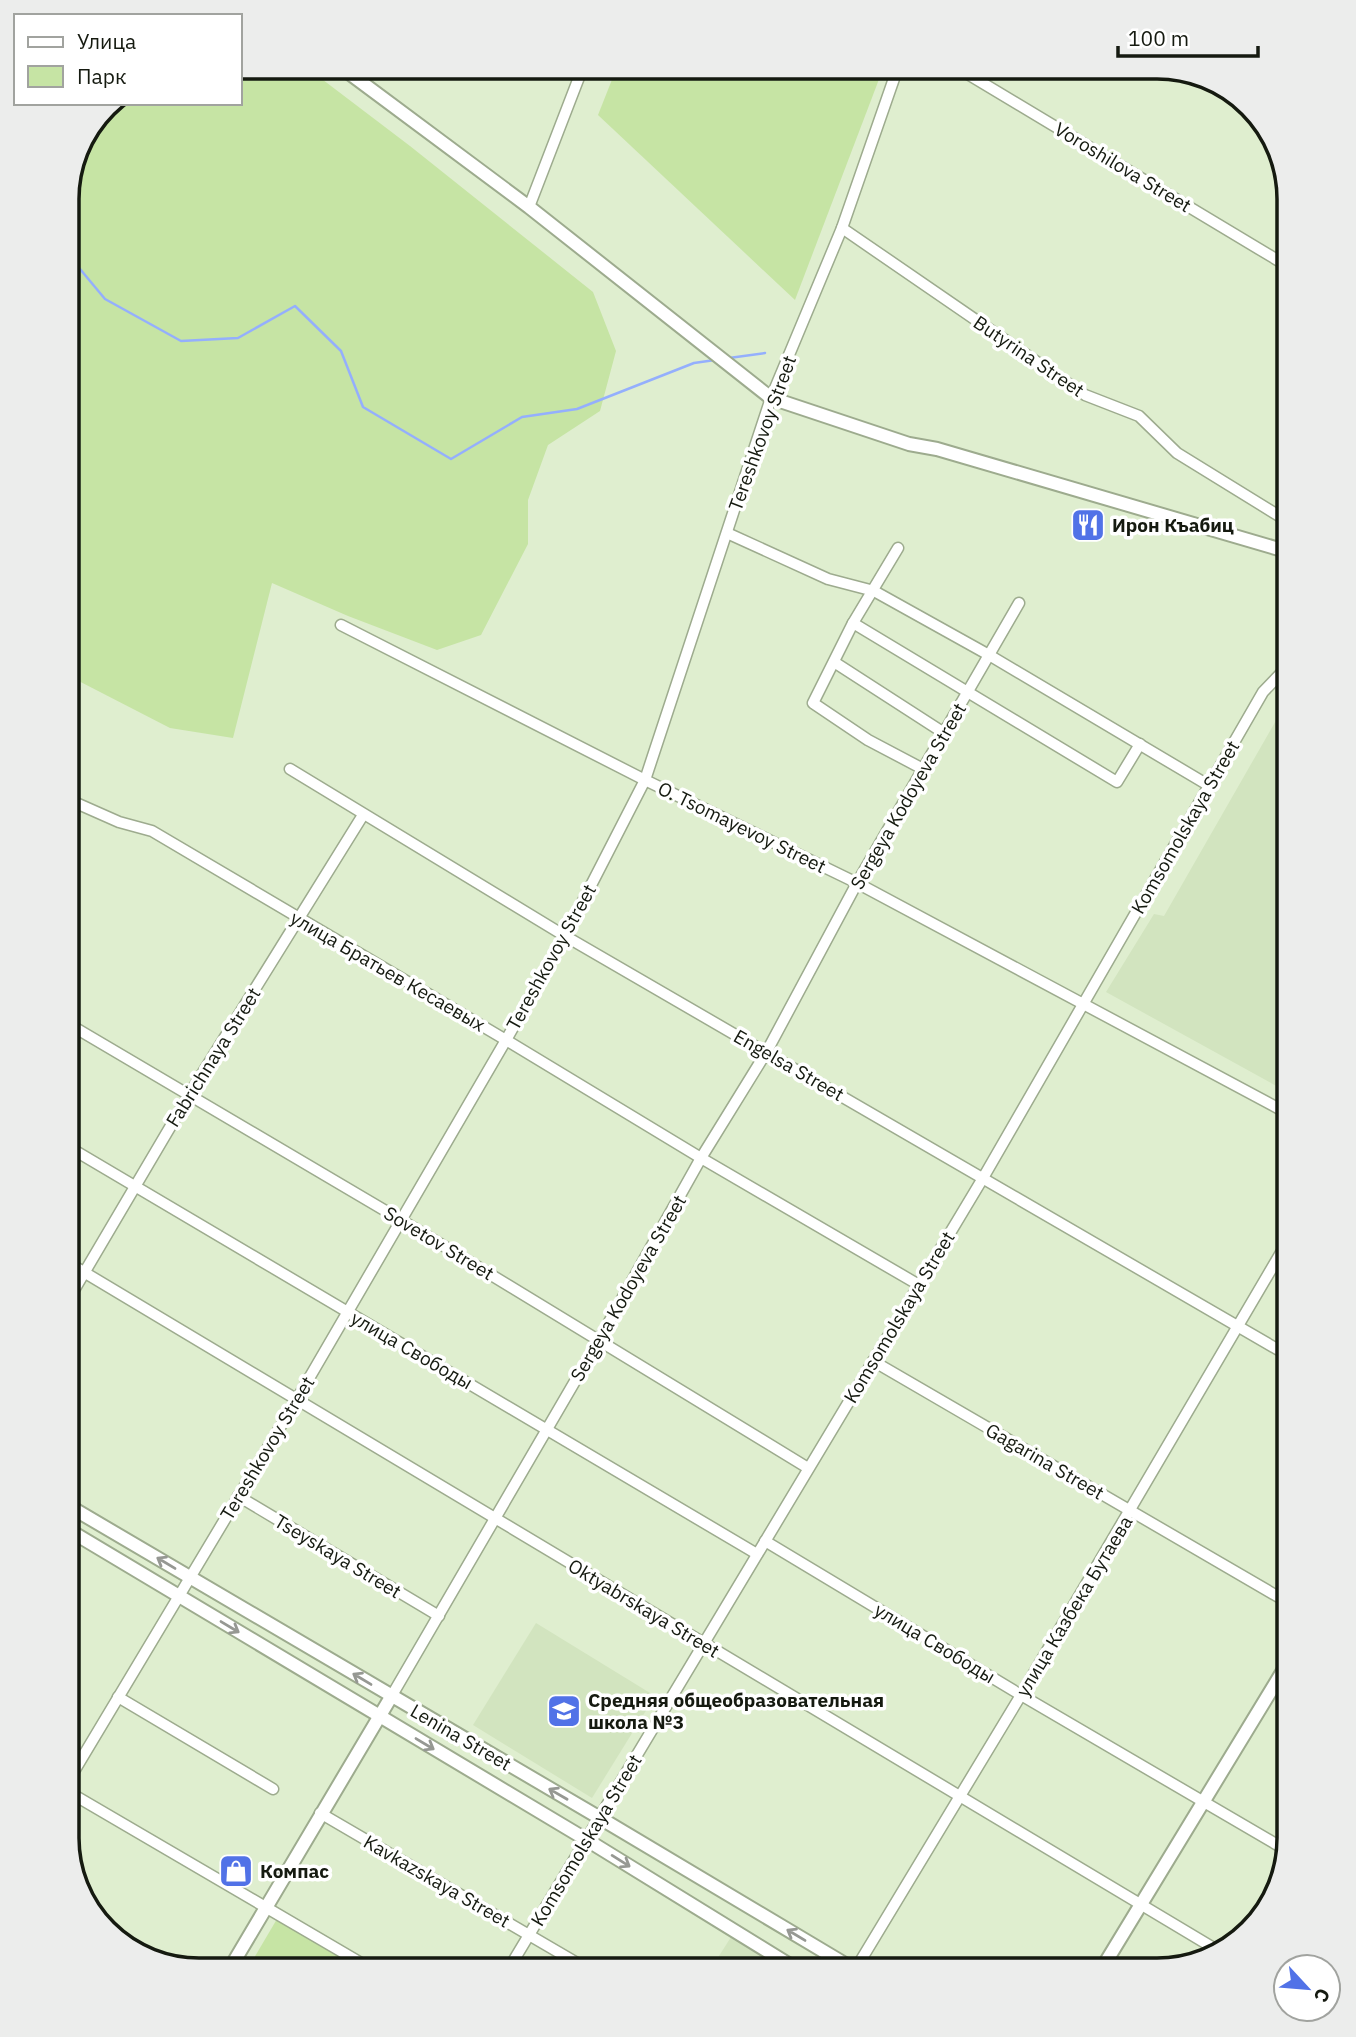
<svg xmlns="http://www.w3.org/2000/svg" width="1356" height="2037" font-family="'IBM Plex Sans',sans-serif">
  <rect width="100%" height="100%" fill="#dfeecf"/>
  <g fill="#d2e4bf">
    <polygon points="1282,710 1289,713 1289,1093 1106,992 1154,914 1164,916"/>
    <polygon points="536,1623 655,1696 592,1798 473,1725"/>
    <polygon points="733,1934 793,1970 710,1970"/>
  </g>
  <g fill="#c6e4a4">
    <polygon points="240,67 306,67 410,146 593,292 616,351 600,411 548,445 528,500 528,544 481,635 437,650 348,616 272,583 233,738 170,728 67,675 67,190 105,105 240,103"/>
    <polygon points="617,67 869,67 881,74 795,300 598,115"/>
    <polygon points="277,1919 363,1970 247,1970"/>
  </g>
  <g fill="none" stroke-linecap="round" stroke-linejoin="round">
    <g stroke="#94affd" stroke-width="2.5">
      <polyline points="67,227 75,263 105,299 181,341 238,338 295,306 341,351 363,407 451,459 522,417 577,409 694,363 715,360"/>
      <polyline points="729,358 765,353"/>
    </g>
    <g stroke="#9dab8e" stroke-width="13">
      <g id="minor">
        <polyline points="956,67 1289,267"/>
        <polyline points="529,207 583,67"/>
        <polyline points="842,228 1085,395 1139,416 1177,453 1289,522"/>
        <polyline points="727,533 828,579 874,591 989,655 1208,785"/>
        <polyline points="898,548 853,623 813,703 868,740 923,769"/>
        <polyline points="853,623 1117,782 1140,744"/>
        <polyline points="341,625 645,780 857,883 1289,1114"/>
        <polyline points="834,662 944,733"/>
        <polyline points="290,769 565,936 1289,1356"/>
        <polyline points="67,799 119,822 152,831 506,1040 701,1158 919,1285"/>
        <polyline points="67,1023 401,1220 808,1468"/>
        <polyline points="67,1146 757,1554"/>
        <polyline points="67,1262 1222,1953"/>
        <polyline points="67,1302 189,1095 363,815"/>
        <polyline points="873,1361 1289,1603"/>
        <polyline points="238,1496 439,1616"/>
        <polyline points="765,1541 1021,1695 1286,1850"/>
        <polyline points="118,1697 273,1789"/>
        <polyline points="391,1697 599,1340 701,1158 767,1051 857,883 1019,603"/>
        <polyline points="67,1783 297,1399 506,1040 565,936 645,780 771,398 842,228 898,67"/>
        <polyline points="67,1791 373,1970"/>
        <polyline points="320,1813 589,1970"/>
        <polyline points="508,1970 983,1178 1263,692 1289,665"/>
        <polyline points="855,1970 1021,1695 1289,1239"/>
      </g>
    </g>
    <g stroke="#9dab8e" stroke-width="16">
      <g id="tertiary">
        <polyline points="341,67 529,207 771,398 909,444 937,449 1289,552"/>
        <polyline points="67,1505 600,1818 855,1970"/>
        <polyline points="67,1529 587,1840 798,1970"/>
        <polyline points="229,1970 391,1697"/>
        <polyline points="1101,1970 1289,1661"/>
      </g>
    </g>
    <use href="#minor" stroke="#fff" stroke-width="10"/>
    <use href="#tertiary" stroke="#fff" stroke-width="12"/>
  </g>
  <defs><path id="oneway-shaft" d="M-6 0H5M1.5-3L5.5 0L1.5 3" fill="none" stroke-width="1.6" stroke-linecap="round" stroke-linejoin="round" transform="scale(1.75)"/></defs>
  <g stroke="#969893">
    <use href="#oneway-shaft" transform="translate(166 1563) rotate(-149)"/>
    <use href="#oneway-shaft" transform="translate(230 1627) rotate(31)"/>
    <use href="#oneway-shaft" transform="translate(362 1679) rotate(-149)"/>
    <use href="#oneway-shaft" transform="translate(425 1744) rotate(31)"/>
    <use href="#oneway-shaft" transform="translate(558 1794) rotate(-150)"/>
    <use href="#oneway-shaft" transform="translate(621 1861) rotate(32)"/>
    <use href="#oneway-shaft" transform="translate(796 1935) rotate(-149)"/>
  </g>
  <defs>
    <g id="restaurant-square" transform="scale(1.75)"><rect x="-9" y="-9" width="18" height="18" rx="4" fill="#5172e7" stroke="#fff"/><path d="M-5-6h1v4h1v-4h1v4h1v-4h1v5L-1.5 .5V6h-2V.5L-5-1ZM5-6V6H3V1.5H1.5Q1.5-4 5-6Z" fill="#fff"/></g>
    <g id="school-square" transform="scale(1.75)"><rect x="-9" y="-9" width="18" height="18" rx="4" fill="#5172e7" stroke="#fff"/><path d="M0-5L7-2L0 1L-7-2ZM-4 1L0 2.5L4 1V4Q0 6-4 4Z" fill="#fff"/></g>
    <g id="shop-square" transform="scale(1.75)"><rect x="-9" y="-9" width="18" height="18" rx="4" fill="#5172e7" stroke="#fff"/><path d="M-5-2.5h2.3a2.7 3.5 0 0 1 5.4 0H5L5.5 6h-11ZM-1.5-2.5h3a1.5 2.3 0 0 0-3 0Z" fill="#fff"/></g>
  </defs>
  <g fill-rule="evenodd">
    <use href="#restaurant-square" x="1088" y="525"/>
    <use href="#school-square" x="564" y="1711"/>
    <use href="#shop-square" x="236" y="1871"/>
  </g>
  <g text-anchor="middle" stroke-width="7" stroke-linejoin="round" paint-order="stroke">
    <g font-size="19" fill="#151a10" stroke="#fff">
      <text transform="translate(1123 167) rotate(31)" y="7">Voroshilova Street</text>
      <text transform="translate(1029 356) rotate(34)" y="7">Butyrina Street</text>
      <text transform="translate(762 433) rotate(-70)" y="7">Tereshkovoy Street</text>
      <text transform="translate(908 796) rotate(-60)" y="7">Sergeya Kodoyeva Street</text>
      <text transform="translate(742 827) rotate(26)" y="7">O. Tsomayevoy Street</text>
      <text transform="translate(1185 827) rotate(-60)" y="7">Komsomolskaya Street</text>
      <text transform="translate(551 957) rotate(-61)" y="7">Tereshkovoy Street</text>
      <text transform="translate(388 971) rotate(30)" y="7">улица Братьев Кесаевых</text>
      <text transform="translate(213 1057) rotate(-58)" y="7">Fabrichnaya Street</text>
      <text transform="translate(789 1065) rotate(30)" y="7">Engelsa Street</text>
      <text transform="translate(439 1243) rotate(31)" y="7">Sovetov Street</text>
      <text transform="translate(628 1288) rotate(-60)" y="7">Sergeya Kodoyeva Street</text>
      <text transform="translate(899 1317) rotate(-59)" y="7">Komsomolskaya Street</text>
      <text transform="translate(412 1350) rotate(30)" y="7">улица Свободы</text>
      <text transform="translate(267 1448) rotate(-59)" y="7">Tereshkovoy Street</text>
      <text transform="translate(1045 1461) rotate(30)" y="7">Gagarina Street</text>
      <text transform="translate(338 1556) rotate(31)" y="7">Tseyskaya Street</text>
      <text transform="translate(1074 1606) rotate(-59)" y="7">улица Казбека Бутаева</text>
      <text transform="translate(644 1608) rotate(31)" y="7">Oktyabrskaya Street</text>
      <text transform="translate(935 1643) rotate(31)" y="7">улица Свободы</text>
      <text transform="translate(461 1737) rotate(30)" y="7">Lenina Street</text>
      <text transform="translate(586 1840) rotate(-59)" y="7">Komsomolskaya Street</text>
      <text transform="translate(437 1881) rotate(30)" y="7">Kavkazskaya Street</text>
    </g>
    <g font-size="19" font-weight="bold" fill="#151a10" stroke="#fff" text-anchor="start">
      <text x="1112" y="532">Ирон Къабиц</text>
      <text x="588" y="1707">Средняя общеобразовательная<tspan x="588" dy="22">школа №3</tspan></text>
      <text x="260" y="1878">Компас</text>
    </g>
  </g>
  <path d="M0 0H1356V2037H0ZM199 79H1157A120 120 0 0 1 1277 199V1838A120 120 0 0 1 1157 1958H199A120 120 0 0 1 79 1838V199A120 120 0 0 1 199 79Z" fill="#ecedec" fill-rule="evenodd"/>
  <path fill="none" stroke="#151a10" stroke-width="3.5" d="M199 79H1157A120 120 0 0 1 1277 199V1838A120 120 0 0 1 1157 1958H199A120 120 0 0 1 79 1838V199A120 120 0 0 1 199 79Z"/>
  <rect x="14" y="14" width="228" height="91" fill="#ffffff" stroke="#a1a39f" stroke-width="2"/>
  <rect x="28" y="37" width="35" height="10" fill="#ffffff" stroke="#a1a39f" stroke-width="2"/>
  <text x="77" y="49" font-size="21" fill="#151a10">Улица</text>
  <rect x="28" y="66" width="35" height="21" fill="#c6e4a4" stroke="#a1a39f" stroke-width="2"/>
  <text x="77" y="84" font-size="21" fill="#151a10">Парк</text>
  <g transform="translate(1307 1988) rotate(116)"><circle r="33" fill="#ffffff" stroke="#a1a39f" stroke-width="2"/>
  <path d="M0-5L12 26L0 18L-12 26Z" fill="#5172e7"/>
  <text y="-10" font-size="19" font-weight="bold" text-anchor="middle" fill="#151a10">С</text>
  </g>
  <path d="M1118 46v10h140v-10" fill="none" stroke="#151a10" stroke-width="3.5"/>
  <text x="1128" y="46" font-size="21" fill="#151a10" stroke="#ffffff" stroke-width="5" paint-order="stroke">100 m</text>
</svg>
